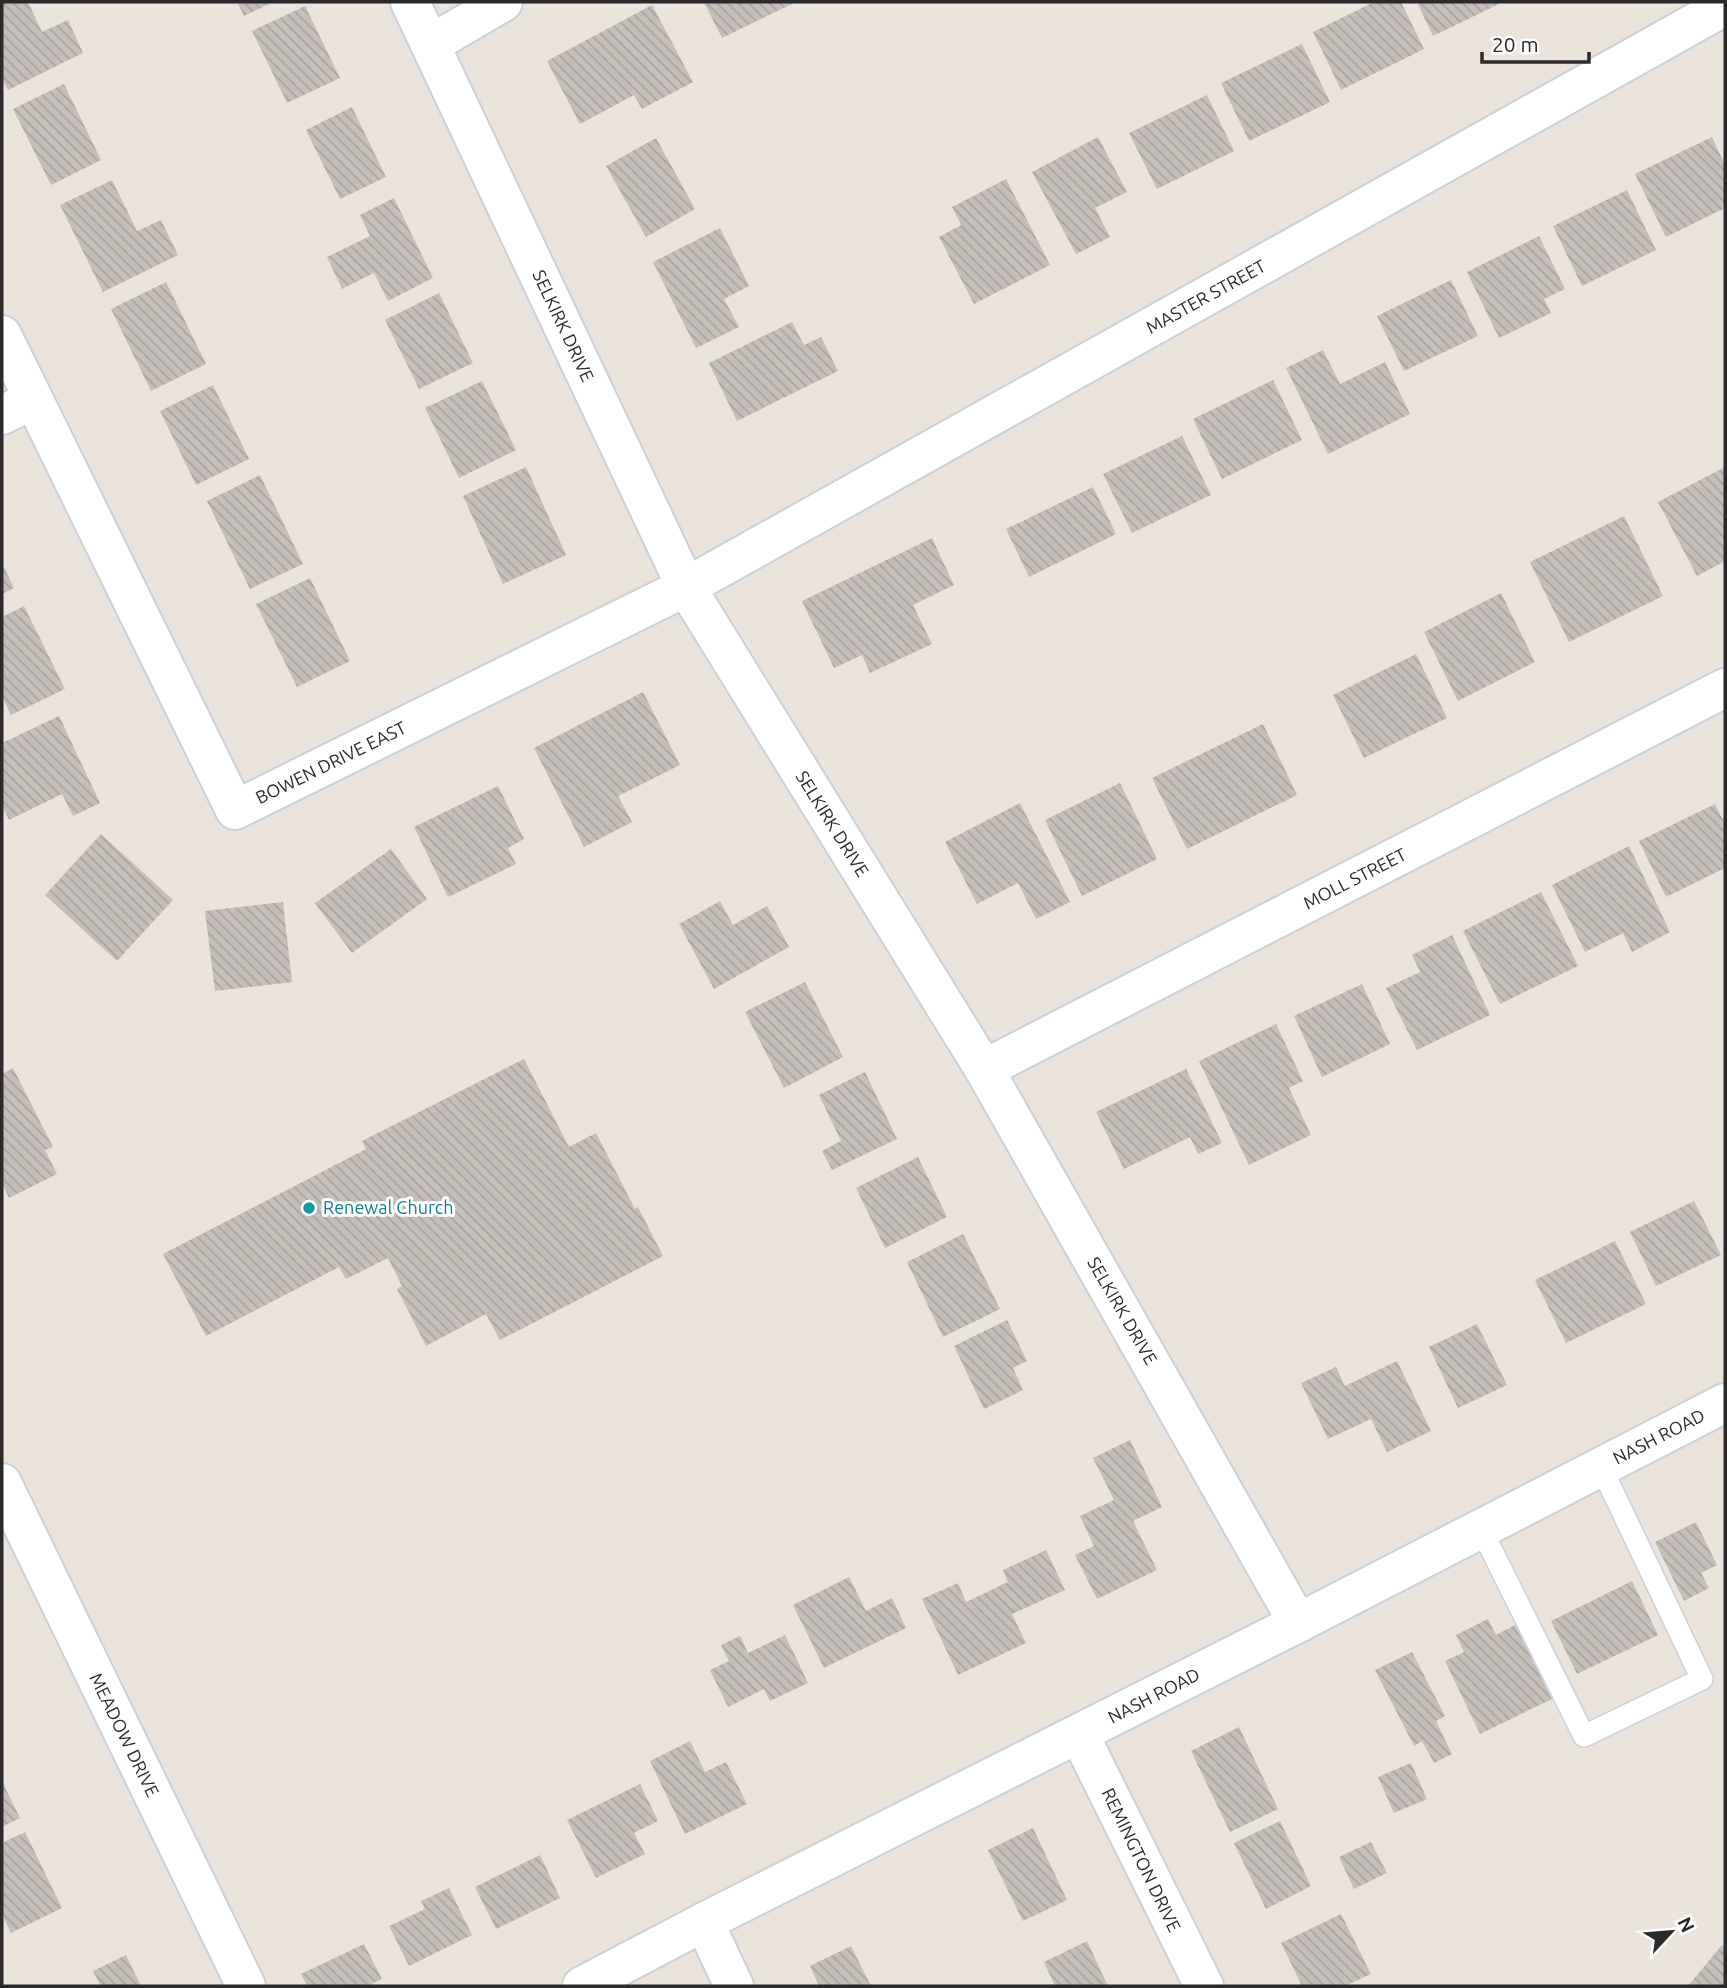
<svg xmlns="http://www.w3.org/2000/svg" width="1727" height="1988" font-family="Ubuntu,sans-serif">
  <defs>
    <pattern id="building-back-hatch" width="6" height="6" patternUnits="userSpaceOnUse" patternTransform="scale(1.75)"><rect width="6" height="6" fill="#c4bfb9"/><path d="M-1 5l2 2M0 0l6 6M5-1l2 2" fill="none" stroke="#a9a49f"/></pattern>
  </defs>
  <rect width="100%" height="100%" fill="#ebe4dd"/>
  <g fill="url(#building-back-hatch)">
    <polygon points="2,2 28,2 42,32 68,20 83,53 8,90 2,78"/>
    <polygon points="237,2 273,2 244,16"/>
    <polygon points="704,2 796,2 722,38"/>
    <polygon points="1374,2 1401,2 1424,49 1341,90 1313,32"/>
    <polygon points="1417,2 1503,2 1433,36"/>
    <polygon points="652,5 693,82 642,109 634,95 580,124 547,61"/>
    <polygon points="305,6 340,78 287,103 252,31"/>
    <polygon points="1302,44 1330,102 1249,141 1221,83"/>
    <polygon points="64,84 101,160 51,185 13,109"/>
    <polygon points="1207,95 1234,151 1157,189 1129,133"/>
    <polygon points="352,107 386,177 340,199 306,130"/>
    <polygon points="1098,137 1127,192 1095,208 1110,237 1076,254 1032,172"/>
    <polygon points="1712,137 1725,165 1725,208 1666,237 1635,174"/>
    <polygon points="656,138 695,209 646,237 606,166"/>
    <polygon points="1006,179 1050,265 974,304 939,237 961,225 952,207"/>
    <polygon points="112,180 137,231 161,220 178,255 103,292 60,205"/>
    <polygon points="1627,190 1656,250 1582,286 1553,226"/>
    <polygon points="394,198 433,278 388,301 374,273 342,289 327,257 370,236 360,215"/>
    <polygon points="720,228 749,286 724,299 739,327 696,348 653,262"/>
    <polygon points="1539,236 1565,289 1544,299 1551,313 1499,338 1467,272"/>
    <polygon points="1451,280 1478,336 1404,371 1377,316"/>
    <polygon points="166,282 206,364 151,391 111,309"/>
    <polygon points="439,293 473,363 419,389 385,320"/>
    <polygon points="792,322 804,345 821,337 838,371 737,421 709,363"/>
    <polygon points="1323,350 1340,384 1385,362 1410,414 1328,454 1286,368"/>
    <polygon points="1273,380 1302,440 1222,479 1193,419"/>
    <polygon points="482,381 516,450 459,478 425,408"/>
    <polygon points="213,385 249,459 196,485 160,411"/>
    <polygon points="1182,436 1211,495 1132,533 1103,474"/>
    <polygon points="526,467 566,555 503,584 463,496"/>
    <polygon points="1725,467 1725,561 1697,576 1658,502"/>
    <polygon points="260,475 303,564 250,589 207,501"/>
    <polygon points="1093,487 1116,534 1029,577 1006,529"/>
    <polygon points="1624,516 1663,596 1569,642 1530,562"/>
    <polygon points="932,538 954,585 913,605 932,644 870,673 862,655 834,668 802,601"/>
    <polygon points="2,563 14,588 2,594"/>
    <polygon points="310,578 350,661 297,687 256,604"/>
    <polygon points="1501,593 1535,662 1458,701 1424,632"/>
    <polygon points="24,606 65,689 11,715 2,696 2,617"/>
    <polygon points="1416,654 1447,718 1364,758 1333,695"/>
    <polygon points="643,692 680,765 618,796 632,822 584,847 534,748"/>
    <polygon points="59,716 100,803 73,816 62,794 9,820 2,805 2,743"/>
    <polygon points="1263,724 1297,795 1187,849 1152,778"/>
    <polygon points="1120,783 1157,859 1082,896 1045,820"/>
    <polygon points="498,786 524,839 508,848 516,864 448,897 414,827"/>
    <polygon points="1020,803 1070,902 1036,919 1018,883 977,904 945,842"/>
    <polygon points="1715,804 1725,824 1725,868 1666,897 1639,841"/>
    <polygon points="101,834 173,900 117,961 45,895"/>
    <polygon points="1629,846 1670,932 1632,952 1623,933 1585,952 1552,885"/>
    <polygon points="391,849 427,899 352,953 315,903"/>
    <polygon points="1541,892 1578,966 1500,1004 1463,931"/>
    <polygon points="720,901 733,925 767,906 789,947 714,989 679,924"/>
    <polygon points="283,902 292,982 215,991 205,911"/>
    <polygon points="1452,935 1490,1015 1417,1050 1386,988 1420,972 1412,955"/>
    <polygon points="805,982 843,1057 784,1088 745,1012"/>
    <polygon points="1362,984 1390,1044 1322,1077 1294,1016"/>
    <polygon points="1276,1024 1303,1081 1289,1088 1311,1135 1249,1165 1199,1061"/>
    <polygon points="524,1059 569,1147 596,1133 635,1209 638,1207 663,1256 500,1340 486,1314 426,1346 397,1289 402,1286 388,1258 346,1279 339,1267 206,1336 163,1254 366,1149 362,1141"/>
    <polygon points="13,1068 53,1147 45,1150 57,1174 9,1198 2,1183 2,1074"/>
    <polygon points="1186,1069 1222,1143 1198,1154 1190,1137 1124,1169 1096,1112"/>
    <polygon points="865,1072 897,1139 832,1170 822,1151 841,1141 819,1095"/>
    <polygon points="918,1157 947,1217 885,1248 856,1188"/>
    <polygon points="1694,1201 1721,1255 1656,1286 1630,1232"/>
    <polygon points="963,1234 1000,1309 943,1337 907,1262"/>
    <polygon points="1615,1241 1646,1304 1566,1343 1535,1280"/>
    <polygon points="1007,1320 1027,1361 1013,1368 1023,1390 984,1409 954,1346"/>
    <polygon points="1477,1324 1507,1385 1458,1408 1429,1347"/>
    <polygon points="1397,1361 1431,1431 1387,1452 1371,1419 1328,1439 1301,1383 1336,1367 1345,1386"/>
    <polygon points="1130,1440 1162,1507 1133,1521 1157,1570 1097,1599 1075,1555 1094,1546 1080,1516 1114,1500 1093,1458"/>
    <polygon points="1696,1522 1717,1565 1701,1573 1709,1588 1684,1601 1655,1542"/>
    <polygon points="1046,1550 1065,1590 1012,1614 1026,1643 958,1675 922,1599 958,1583 966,1602 1008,1582 1003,1570"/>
    <polygon points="849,1577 866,1611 892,1598 906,1628 824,1668 793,1605"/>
    <polygon points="1632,1581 1658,1635 1577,1674 1551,1621"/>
    <polygon points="1488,1619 1496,1635 1515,1625 1552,1699 1480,1734 1445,1661 1464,1652 1456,1635"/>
    <polygon points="785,1635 808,1683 770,1701 764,1689 728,1707 710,1670 729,1661 721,1645 740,1636 748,1653"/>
    <polygon points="1412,1652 1445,1716 1436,1721 1452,1754 1434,1763 1422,1741 1414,1746 1375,1670"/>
    <polygon points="1239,1727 1278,1809 1230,1832 1191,1751"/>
    <polygon points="690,1741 705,1772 726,1762 747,1804 685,1834 650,1761"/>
    <polygon points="1411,1763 1427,1799 1394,1813 1378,1777"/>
    <polygon points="2,1781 20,1818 2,1827"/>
    <polygon points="640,1784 658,1821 634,1833 645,1854 596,1878 567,1820"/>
    <polygon points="1280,1821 1311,1886 1266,1909 1234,1843"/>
    <polygon points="1033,1828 1067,1900 1023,1921 988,1850"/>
    <polygon points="25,1832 62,1908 11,1933 2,1914 2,1843"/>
    <polygon points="1371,1842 1387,1873 1354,1889 1339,1857"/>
    <polygon points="540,1855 560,1898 496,1929 475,1887"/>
    <polygon points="449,1888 472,1935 409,1966 389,1926 425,1909 421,1901"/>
    <polygon points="1341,1914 1371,1974 1345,1986 1302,1986 1281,1943"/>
    <polygon points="1087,1941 1108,1986 1055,1986 1044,1962"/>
    <polygon points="364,1944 382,1979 367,1986 307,1986 301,1974"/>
    <polygon points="1722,1945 1725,1948 1725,1986 1688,1986"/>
    <polygon points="851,1946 871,1986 819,1986 810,1966"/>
    <polygon points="126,1955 141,1986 101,1986 93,1971"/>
  </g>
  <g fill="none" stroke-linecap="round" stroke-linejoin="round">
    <g stroke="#ccd0db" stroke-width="24">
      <polyline id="lane" points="1481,1529 1584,1736 1702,1679 1601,1467"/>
    </g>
    <g stroke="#ccd0db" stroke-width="42">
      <g id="street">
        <polyline points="410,2 686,587 984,1069 1298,1623"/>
        <polyline points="431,44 503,2"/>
        <polyline points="2,335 235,810 686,587 1725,6"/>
        <polyline points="2,415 32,400"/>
        <polyline points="984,1069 1725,688"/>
        <polyline points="1079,1734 1204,1986"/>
        <polyline points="704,1922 734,1986"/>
      </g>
    </g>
    <g stroke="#ccd0db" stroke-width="42">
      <g id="secondary">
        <polyline points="2,1483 246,1986"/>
        <polyline points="582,1986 704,1922 1298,1623 1725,1403"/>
      </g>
    </g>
    <use href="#lane" stroke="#fff" stroke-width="21"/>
    <use href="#street" stroke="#fff" stroke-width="38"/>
    <use href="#secondary" stroke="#fff" stroke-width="38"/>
  </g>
  <circle fill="#0f9aa8" stroke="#fff" stroke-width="2.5" cx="309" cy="1208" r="7"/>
  <g text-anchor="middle" stroke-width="6" stroke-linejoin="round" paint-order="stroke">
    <g font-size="18" fill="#2a2a2a" stroke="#fff">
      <text transform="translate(1206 297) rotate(-29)" y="6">MASTER STREET</text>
      <text transform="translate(563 326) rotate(65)" y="6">SELKIRK DRIVE</text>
      <text transform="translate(331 763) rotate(-26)" y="6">BOWEN DRIVE EAST</text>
      <text transform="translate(832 824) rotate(58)" y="6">SELKIRK DRIVE</text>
      <text transform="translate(1355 879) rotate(-27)" y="6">MOLL STREET</text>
      <text transform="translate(1122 1311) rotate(60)" y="6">SELKIRK DRIVE</text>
      <text transform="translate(1659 1437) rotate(-27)" y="6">NASH ROAD</text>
      <text transform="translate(1154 1696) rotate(-27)" y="6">NASH ROAD</text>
      <text transform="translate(124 1735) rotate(64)" y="6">MEADOW DRIVE</text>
      <text transform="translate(1141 1860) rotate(64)" y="6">REMINGTON DRIVE</text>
    </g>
    <g font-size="18" fill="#0d838f" stroke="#fff" text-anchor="start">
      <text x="323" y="1214">Renewal Church</text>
    </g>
  </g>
  <rect width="1727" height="1988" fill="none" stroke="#2a2a2a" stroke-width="7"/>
  <g transform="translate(1671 1932) rotate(64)" stroke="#ffffff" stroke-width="5" paint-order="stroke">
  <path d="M0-5L12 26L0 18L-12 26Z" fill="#2a2a2a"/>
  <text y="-10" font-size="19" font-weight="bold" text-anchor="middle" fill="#2a2a2a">N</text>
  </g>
  <path d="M1482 52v10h107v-10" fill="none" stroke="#2a2a2a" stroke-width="3.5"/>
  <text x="1492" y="52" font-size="21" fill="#2a2a2a" stroke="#ffffff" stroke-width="5" paint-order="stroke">20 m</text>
</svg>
